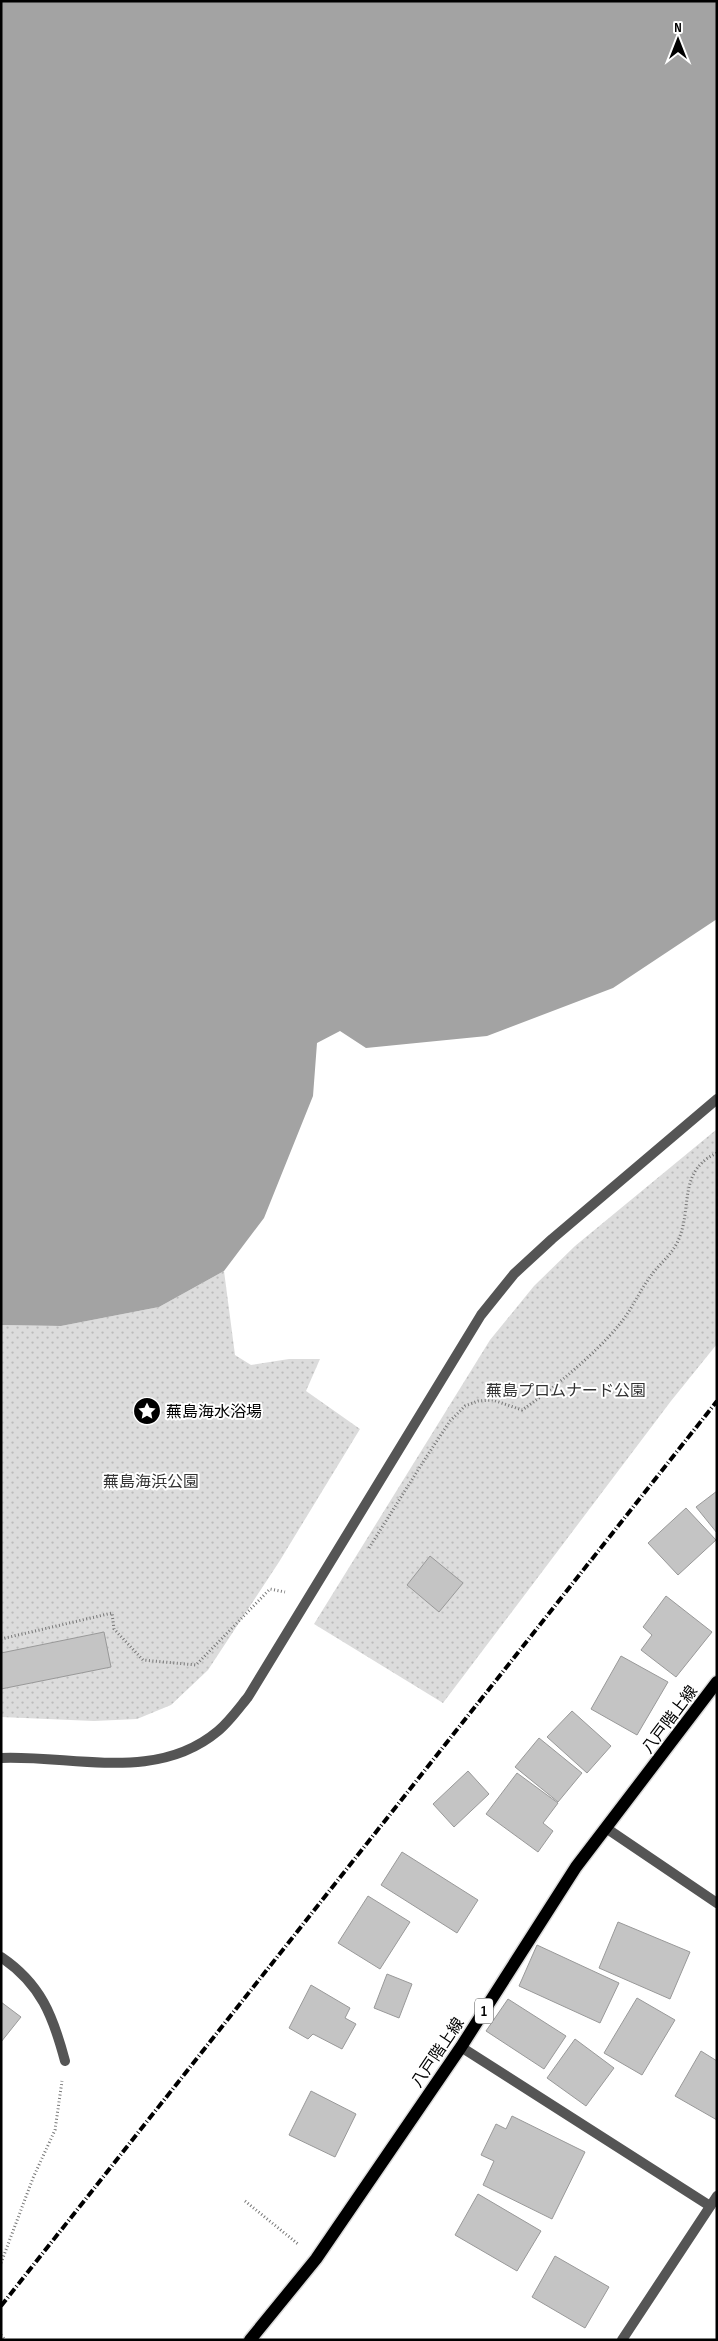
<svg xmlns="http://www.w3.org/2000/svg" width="718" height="2341" font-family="'Sofia Sans Condensed','Noto Sans JP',sans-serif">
  <defs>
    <pattern id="green-dots" width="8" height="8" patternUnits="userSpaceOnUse" patternTransform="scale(1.25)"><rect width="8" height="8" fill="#dcdcdc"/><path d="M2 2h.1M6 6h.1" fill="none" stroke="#bbb" stroke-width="1.8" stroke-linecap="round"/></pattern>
  </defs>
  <rect width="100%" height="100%" fill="#fff"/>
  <g fill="url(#green-dots)">
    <polygon points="717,1129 717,1344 671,1401 443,1703 314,1624 490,1340 534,1286 575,1246"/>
    <polygon points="224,1271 235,1355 251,1365 289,1359 320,1359 306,1391 360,1429 279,1562 208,1670 171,1705 137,1719 94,1721 1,1717 1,1325 61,1326 159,1307"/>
  </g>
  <polygon fill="#a3a3a3" points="1,1 717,1 717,919 613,988 487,1036 366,1048 340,1031 317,1043 313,1096 264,1218 224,1271 159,1307 61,1326 1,1325"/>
  <g fill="#c4c4c4" stroke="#999">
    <polygon points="717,1491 717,1533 696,1507"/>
    <polygon points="686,1508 716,1540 678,1575 648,1543"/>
    <polygon points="430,1556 463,1583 439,1612 407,1585"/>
    <polygon points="666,1596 712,1632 676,1677 641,1650 652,1635 643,1627"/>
    <polygon points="104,1632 111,1667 1,1689 1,1653"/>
    <polygon points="621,1656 668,1682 637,1735 591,1709"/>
    <polygon points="572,1711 611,1746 587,1773 547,1737"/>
    <polygon points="539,1738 582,1773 558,1802 515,1767"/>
    <polygon points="468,1771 489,1794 454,1827 433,1804"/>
    <polygon points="517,1773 558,1803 543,1823 553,1831 538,1852 486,1814"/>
    <polygon points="402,1852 478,1900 457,1933 381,1885"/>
    <polygon points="368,1896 410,1922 380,1969 338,1943"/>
    <polygon points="618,1922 690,1952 670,1999 599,1968"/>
    <polygon points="537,1945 619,1983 600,2023 519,1986"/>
    <polygon points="387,1974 412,1984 399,2018 374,2008"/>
    <polygon points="311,1985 350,2008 345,2018 356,2024 342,2049 313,2034 308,2039 289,2028"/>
    <polygon points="637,1998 675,2020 642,2075 604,2053"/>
    <polygon points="508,1999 566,2036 544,2069 486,2031"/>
    <polygon points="1,2002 21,2017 1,2042"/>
    <polygon points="575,2039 614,2068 586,2106 547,2078"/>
    <polygon points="701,2051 717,2061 717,2120 675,2096"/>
    <polygon points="311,2091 356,2114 335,2157 289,2135"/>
    <polygon points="512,2116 585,2152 552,2219 483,2185 494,2161 481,2155 496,2124 506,2129"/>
    <polygon points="478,2194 541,2231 517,2271 455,2235"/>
    <polygon points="555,2256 609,2287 585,2328 532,2297"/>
  </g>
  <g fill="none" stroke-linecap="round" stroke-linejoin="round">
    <g stroke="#dbdbdb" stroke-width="15">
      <polyline id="primary" points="250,2340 316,2259 461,2047 576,1867 717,1682"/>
    </g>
    <g stroke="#777" stroke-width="3" stroke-dasharray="1 2.5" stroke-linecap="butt">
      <path d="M369,1548L425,1459L450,1421L465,1406L478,1401L493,1400L522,1410C552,1390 596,1353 619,1325C631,1311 639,1292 650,1277C658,1265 671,1256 678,1241C693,1208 677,1171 717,1153"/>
      <polyline points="1,1639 112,1613 114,1629 143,1660 196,1665 270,1589 285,1592"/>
      <polyline points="245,2201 298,2244"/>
      <polyline points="1,2263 33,2178 55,2130 62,2081"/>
      <polyline points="1,2335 5,2340"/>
    </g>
    <g stroke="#555" stroke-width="10">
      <path d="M1,1758C74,1755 156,1783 218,1731C229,1722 239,1708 248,1697L481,1315L514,1274L552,1239L717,1099"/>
      <polyline points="606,1828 717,1903"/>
      <path d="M1,1957C41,1984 53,2016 65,2061"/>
      <polyline points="461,2047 710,2206"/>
      <polyline points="622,2340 717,2196"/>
    </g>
    <use href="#primary" stroke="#000" stroke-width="12"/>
    <polyline stroke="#000" stroke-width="4" stroke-dasharray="8 2.5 1 2.5" stroke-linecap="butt" points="1,2306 717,1401"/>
  </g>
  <defs>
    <g id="sight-disc" transform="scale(1.4375)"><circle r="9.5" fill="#000" stroke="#fff"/><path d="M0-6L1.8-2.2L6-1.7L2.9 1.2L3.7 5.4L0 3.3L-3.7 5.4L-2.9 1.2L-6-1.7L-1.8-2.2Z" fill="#fff"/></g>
  </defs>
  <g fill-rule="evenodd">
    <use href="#sight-disc" x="147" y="1411"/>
  </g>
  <g text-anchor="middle" stroke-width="4" stroke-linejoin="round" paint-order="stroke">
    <rect fill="#fff" stroke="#4c4c4c" stroke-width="1" x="475" y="1998.5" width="18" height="25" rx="4"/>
    <g font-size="15" font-weight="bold" fill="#000">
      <text x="484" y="2016">1</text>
    </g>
    <g font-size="16" fill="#333" stroke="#fff">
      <text x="566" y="1396">蕪島プロムナード公園</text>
      <text x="151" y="1487">蕪島海浜公園</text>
    </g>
    <g font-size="16" fill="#000" stroke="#fff" text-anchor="start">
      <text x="166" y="1417">蕪島海水浴場</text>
    </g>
    <g font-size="16" fill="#000" stroke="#fff">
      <text transform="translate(669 1719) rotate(-53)" y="6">八戸階上線</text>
      <text transform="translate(437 2052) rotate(-56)" y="6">八戸階上線</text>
    </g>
  </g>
  <rect width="718" height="2341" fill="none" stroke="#000000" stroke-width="5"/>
  <g transform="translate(678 40)" stroke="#ffffff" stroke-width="4" paint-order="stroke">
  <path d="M0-4L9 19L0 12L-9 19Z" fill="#000000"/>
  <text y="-8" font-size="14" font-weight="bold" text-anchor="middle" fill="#000000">N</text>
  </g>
</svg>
